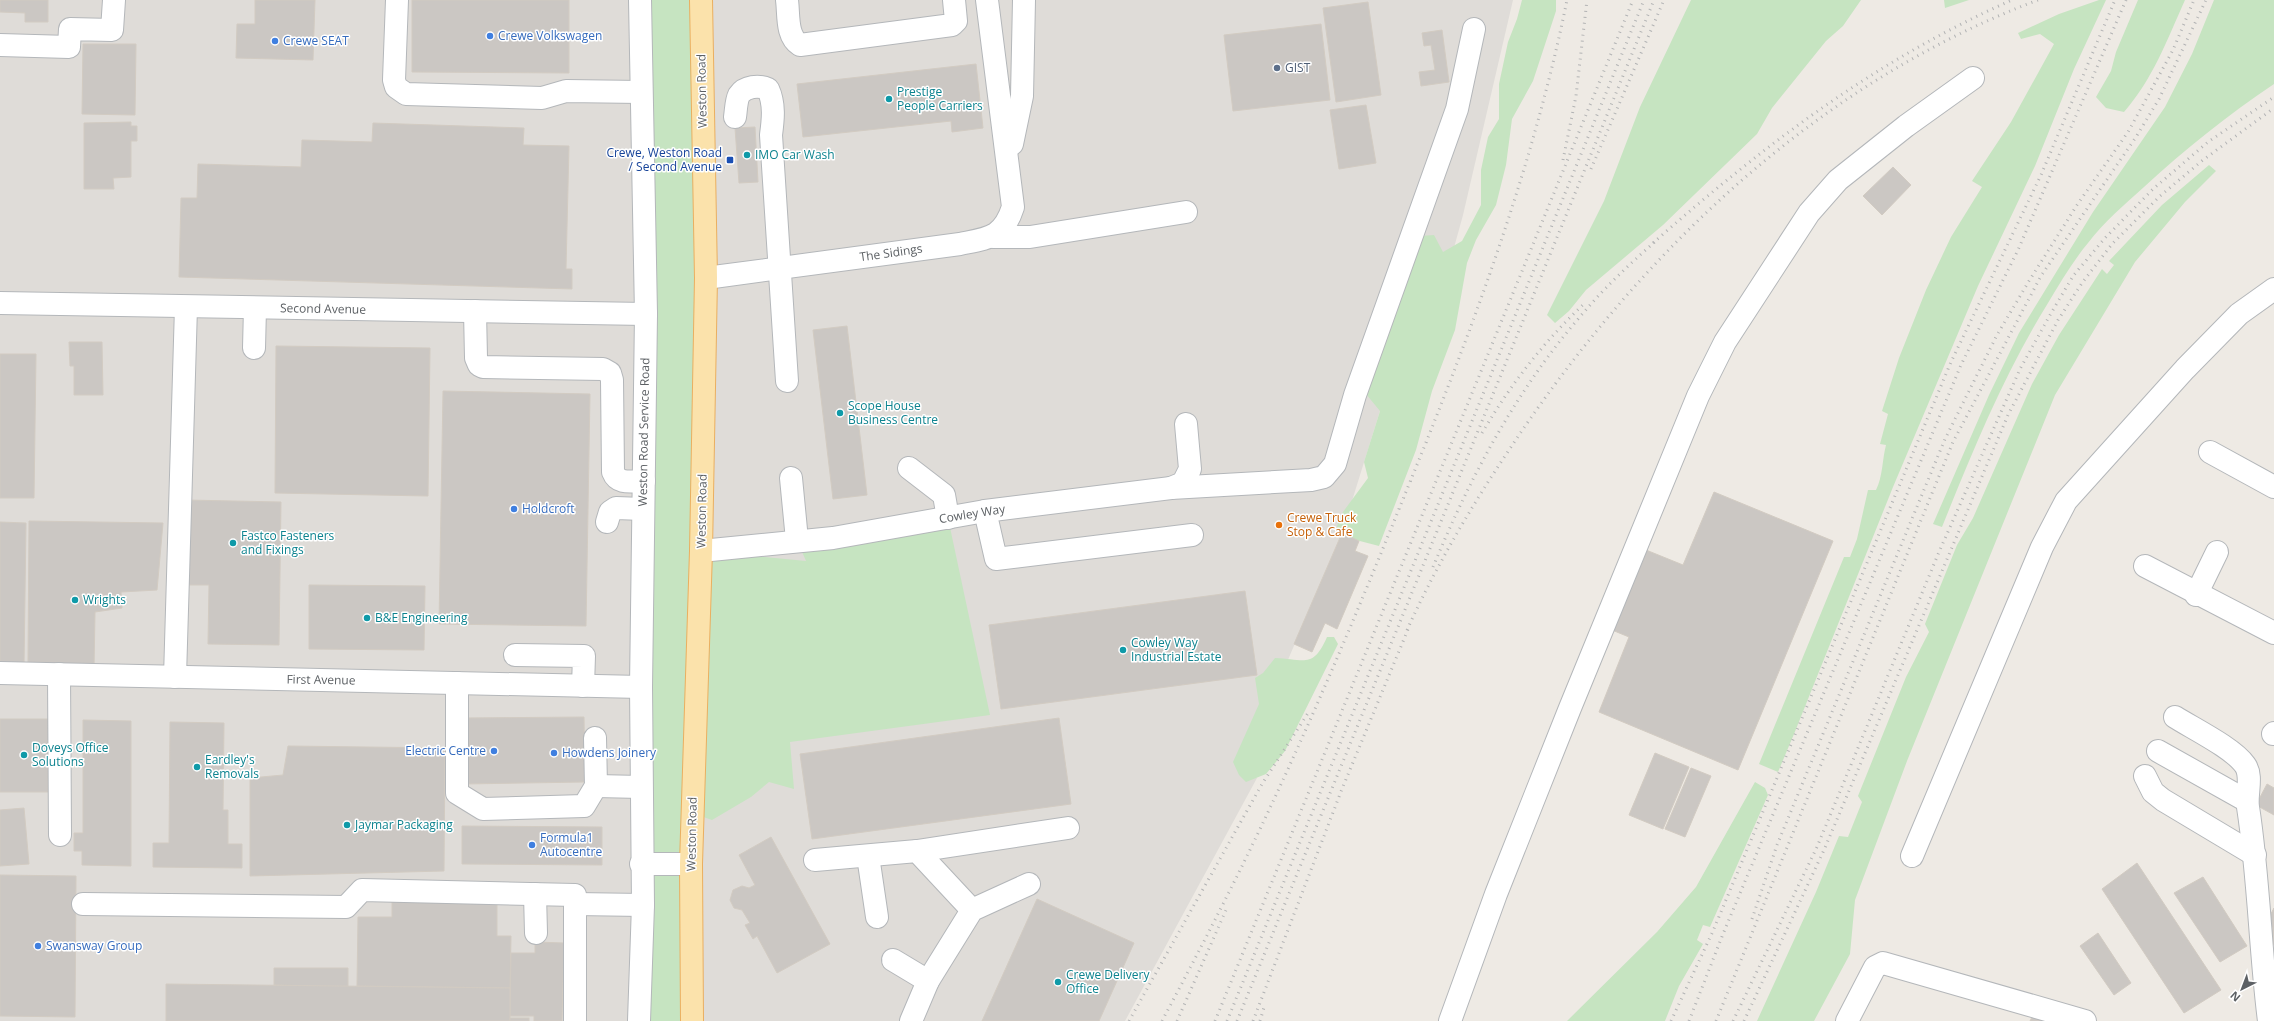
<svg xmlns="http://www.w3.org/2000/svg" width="2274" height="1021" font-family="'Open Sans',sans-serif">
  <rect width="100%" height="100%" fill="#eeeae4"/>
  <polygon fill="#dfdcd8" points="0,0 1513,0 1463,215 1444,284 1421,279 1342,533 1241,770 1257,778 1125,1021 0,1021"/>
  <g fill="#c6e4c1">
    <polygon points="640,0 701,0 701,551 806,561 797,540 948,518 990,715 790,742 794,789 769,782 751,797 712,820 692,813 692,1021 639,1021"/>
    <polygon points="1522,0 1556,0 1556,11 1533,81 1512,119 1506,165 1496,205 1476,240 1467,263 1455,330 1432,391 1416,450 1379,546 1356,540 1336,530 1340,516 1368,478 1364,462 1380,411 1366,394 1420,236 1434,235 1443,252 1462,241 1481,205 1481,170 1488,137 1499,119 1499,84 1508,42 1517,19"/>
    <polygon points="1691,0 1861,0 1843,26 1826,41 1772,108 1757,134 1663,225 1586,290 1569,311 1555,323 1547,315 1604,201 1640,107"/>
    <polygon points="1944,0 1969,0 1945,8"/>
    <path d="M2099,0H2106L2074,69L2035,166L1978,286L1893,487L1794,734L1778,772L1759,764L1844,557H1850L1857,539L1868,490H1876C1883,476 1882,460 1886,445L1880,444L1888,414L1882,411L1899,358L1926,290L1951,237L1982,187L1972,181L2011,122L2054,44L2040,34L2021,39L2018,33L2059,14Z"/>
    <path d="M2138,0H2185C2167,40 2153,79 2124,112L2106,108L2096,97L2111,71L2116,52Z"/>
    <path d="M2214,0H2274V84C2228,115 2185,149 2144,187C2125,204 2104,222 2088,243C2073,261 2060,283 2048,303C2004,374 1973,450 1942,527L1933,524L1989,395L2019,333L2093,212L2165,107L2192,54Z"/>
    <polygon points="2209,165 2216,171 2185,202 2135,262 2055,395 1907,761 1855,900 1850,954 1814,1021 1757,1021 1816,892 1839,836 1848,837 1862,802 1858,796 1906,677 1929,632 1925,624 1957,545 1973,518 2032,384 2059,335 2102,269 2107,274 2114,265 2109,261 2162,205"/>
    <path d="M1327,637H1334L1338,644L1285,751L1266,774L1246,782L1239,775L1233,762L1259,704L1255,678L1263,673L1275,658C1305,659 1313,669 1327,637Z"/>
    <polygon points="1755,782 1765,788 1768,795 1710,927 1703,925 1697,940 1703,944 1679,986 1665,1021 1567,1021 1657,932 1696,887"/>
  </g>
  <g fill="#cbc7c3" stroke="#d2cbc2">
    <polygon points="0,0 48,0 48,22 25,22 25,13 0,12"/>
    <polygon points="255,0 315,0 313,60 236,58 237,24 255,24"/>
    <polygon points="412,0 569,0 569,73 412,72"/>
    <polygon points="1368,2 1381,95 1336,102 1323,8"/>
    <polygon points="1321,24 1330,100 1233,111 1224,35"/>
    <polygon points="1442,30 1449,82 1421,86 1419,72 1435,70 1431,45 1424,46 1422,33"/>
    <polygon points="83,44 136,44 135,115 82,114"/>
    <polygon points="976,64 983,128 952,132 951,121 803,137 797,84"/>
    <polygon points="1366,105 1376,163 1339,169 1330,110"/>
    <polygon points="131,122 131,126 137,126 137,141 131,141 131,177 113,178 114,189 84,189 84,123"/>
    <polygon points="373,123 524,128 523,145 569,146 566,269 572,269 572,289 179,277 181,198 197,198 198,164 301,167 302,140 372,142"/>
    <polygon points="755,127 758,182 739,183 735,128"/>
    <polygon points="1893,167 1911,185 1882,215 1863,196"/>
    <polygon points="847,326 867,495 833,499 813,330"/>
    <polygon points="69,342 102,342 103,395 74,395 74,366 70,366"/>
    <polygon points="276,346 430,348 428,496 275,493"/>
    <polygon points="0,354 36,354 34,498 0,498"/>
    <polygon points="443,391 590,394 586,626 439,624"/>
    <polygon points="1714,492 1833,541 1738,770 1599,712 1629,637 1612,630 1646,550 1683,565"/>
    <polygon points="187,500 281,502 279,645 208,644 209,585 185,585"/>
    <polygon points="29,521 163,523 157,590 121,592 122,608 95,612 94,668 28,663"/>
    <polygon points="0,522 26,523 24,665 0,665"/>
    <polygon points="1342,533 1359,541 1355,551 1368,556 1337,629 1325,623 1312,652 1294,644"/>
    <polygon points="309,585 425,586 424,650 309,649"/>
    <polygon points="1245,591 1257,675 1001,709 989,625"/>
    <polygon points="584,717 585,782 464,784 464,718"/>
    <polygon points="1059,718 1071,804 812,839 800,754"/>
    <rect x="0" y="719" width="48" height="73"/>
    <polygon points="83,720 131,721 131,866 82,865 82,851 74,851 74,833 83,833"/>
    <polygon points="170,722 224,723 223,810 228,810 228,844 242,844 242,868 153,867 153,843 169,843"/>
    <polygon points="288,746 445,748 444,871 250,876 250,778 283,775"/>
    <polygon points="1655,753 1689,767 1663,829 1629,815"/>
    <polygon points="1691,768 1711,776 1685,837 1665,829"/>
    <polygon points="2267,784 2274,788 2274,815 2256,805"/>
    <polygon points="24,808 29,864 0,866 0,810"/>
    <polygon points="462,826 602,827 602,865 462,864"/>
    <polygon points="771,837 830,944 777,973 757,936 753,939 745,925 750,923 742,910 734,908 730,900 733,890 742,886 749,888 755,885 739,855"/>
    <polygon points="2137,863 2221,990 2184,1013 2102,889"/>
    <polygon points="0,875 76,876 75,1017 0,1016"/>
    <polygon points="2203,877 2247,946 2220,962 2174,893"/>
    <polygon points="497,898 497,936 511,936 510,988 357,986 358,917 392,917 392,902 443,902"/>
    <polygon points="1037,899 1134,943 1099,1021 982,1021"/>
    <polygon points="2274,908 2274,943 2271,949 2264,946 2273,928 2266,923"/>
    <polygon points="2098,933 2131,983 2114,995 2080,946"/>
    <polygon points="535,942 564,943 562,1021 534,1021 534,1016 510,1016 511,953 535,953"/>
    <polygon points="274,968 348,968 348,987 274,985"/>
    <polygon points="166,984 510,988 510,1021 166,1021"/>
    <polygon points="2035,1011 2053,1021 2030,1021"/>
    <rect x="510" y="1018" width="19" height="3"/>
  </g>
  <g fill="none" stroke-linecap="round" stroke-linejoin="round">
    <g stroke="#b4b7ba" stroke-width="24">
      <g id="minor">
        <polyline points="397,0 394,80 396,87 406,94 542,98 566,91 641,92"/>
        <path d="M787,0C789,15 786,36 800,45L952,25L956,21L954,0"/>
        <polyline points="0,45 69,47 70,29 112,30 114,0"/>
        <path d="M735,117C736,111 736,101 739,95C745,86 759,85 768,89C775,104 773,120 771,135L787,381"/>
        <polyline points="1012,144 1022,96 1024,0"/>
        <polyline points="993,237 1030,237 1186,212"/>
        <path d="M706,278L960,244C989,238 1003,238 1013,207L987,0"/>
        <polyline points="0,303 646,314"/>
        <path d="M475,311L476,358L479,365L483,367L603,369L610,373L612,380L613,472C618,485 632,481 644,481"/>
        <polyline points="254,348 255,308"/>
        <polyline points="2210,452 2274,487"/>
        <polyline points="909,468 944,495 948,518"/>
        <polyline points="791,478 797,540"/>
        <polyline points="1171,488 1311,480 1324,477 1335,464 1355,395 1457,109 1474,29"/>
        <polyline points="985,511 996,559 1192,535"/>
        <polyline points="607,522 610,512 616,508 643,509"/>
        <polyline points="701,551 833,538 985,511 1171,488 1183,483 1190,469 1186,424"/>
        <polyline points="2145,566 2274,633"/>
        <polyline points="2196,595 2217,552"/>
        <polyline points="515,655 584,656 583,686"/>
        <polyline points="0,673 641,687"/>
        <polyline points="59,674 60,835"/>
        <polyline points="175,677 186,307"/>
        <polyline points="457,683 457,793 483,809 584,806 596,786 595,738"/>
        <path d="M2175,717C2194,729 2233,748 2245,765C2253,776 2246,794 2248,807C2259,878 2260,950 2269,1021"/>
        <polyline points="2273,734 2274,733"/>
        <polyline points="2158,751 2247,801"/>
        <polyline points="2145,776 2153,792 2163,800 2255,855"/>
        <polyline points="596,786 641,787"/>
        <polyline points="917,851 1068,828"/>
        <polyline points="868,856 877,917"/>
        <polyline points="1912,856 2042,547 2066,501 2185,369 2239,314 2274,289"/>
        <polyline points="815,860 917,851 972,910"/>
        <polyline points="641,864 691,864"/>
        <polyline points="535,894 536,933"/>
        <polyline points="83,904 346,907 362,890 575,895 575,1021"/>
        <polyline points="575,904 643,905"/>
        <polyline points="893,960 928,981"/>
        <polyline points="639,1021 643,905 641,687 646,314 640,0"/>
        <polyline points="911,1021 928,981 972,910 1029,884"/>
        <polyline points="1450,1021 1496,894 1570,708 1698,396 1725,342 1809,213 1838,180 1906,126 1973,78"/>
        <polyline points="1847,1021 1875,967 1883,963 2085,1021"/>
      </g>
    </g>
    <g stroke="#eaaf60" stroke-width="24">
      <polyline id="major" points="692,1021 691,864 701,551 706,278 701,0"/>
    </g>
    <use href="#minor" stroke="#fff" stroke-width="22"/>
    <use href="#major" stroke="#fbe2ab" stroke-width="22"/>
    <g stroke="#b2b3b4" stroke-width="3" stroke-dasharray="1 5" stroke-linecap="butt">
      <polyline points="1563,160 1576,96 1587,0"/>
      <polyline points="1591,169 1664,0"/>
      <path d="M1653,243C1764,145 1876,60 2012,0"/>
      <path d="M1482,433C1511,384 1544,341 1586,302"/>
      <path d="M1433,567C1471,475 1518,387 1585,311C1607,285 1632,262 1658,239"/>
      <path d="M1407,630C1436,566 1472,505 1511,447C1640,253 1817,83 2038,0"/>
      <polyline points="1752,919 1777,845 1945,439 1997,335 2029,281 2077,205 2128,132 2173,50 2194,0"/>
      <polyline points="1129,1021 1262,784 1310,710"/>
      <path d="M1162,1021C1196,957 1229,894 1260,829C1311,722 1357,613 1401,504C1468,341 1532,173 1567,0"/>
      <polyline points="1177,1021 1226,910"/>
      <polyline points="1215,1021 1633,0"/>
      <polyline points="1227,1021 1644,0"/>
      <polyline points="1237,1021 1654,0"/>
      <polyline points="1253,1021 1342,789 1409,627"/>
      <polyline points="1260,1021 1265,1004"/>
      <polyline points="1671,1021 1713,931 1951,362 2041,175 2115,0"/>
      <polyline points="1689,1021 1723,934 1961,365 2018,250 2126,0"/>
      <polyline points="1716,1021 1953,442 2041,276 2136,137 2159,99 2206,0"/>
      <polyline points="1733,1021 1817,847 1939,552 2020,369 2050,315 2073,276 2105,238 2153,189 2208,142 2274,97"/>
      <polyline points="1744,1021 1824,850 2008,415 2058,320 2082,283 2112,244 2160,196 2203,160 2274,108"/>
    </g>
  </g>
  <g fill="#3f7fe0" stroke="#fff" stroke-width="1.5">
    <circle cx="490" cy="36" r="4"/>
    <circle cx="275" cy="41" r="4"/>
    <circle cx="514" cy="509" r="4"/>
    <circle cx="494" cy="751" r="4"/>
    <circle cx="554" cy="753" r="4"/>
    <circle cx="532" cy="845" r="4"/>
    <circle cx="38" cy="946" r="4"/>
  </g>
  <circle fill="#5c6f8a" stroke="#fff" stroke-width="1.5" cx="1277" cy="68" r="4"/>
  <g fill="#0f9aa8" stroke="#fff" stroke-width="1.5">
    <circle cx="889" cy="99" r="4"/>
    <circle cx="747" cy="155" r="4"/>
    <circle cx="840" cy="413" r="4"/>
    <circle cx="233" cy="543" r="4"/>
    <circle cx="75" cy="600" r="4"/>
    <circle cx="367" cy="618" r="4"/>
    <circle cx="1123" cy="650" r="4"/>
    <circle cx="24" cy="755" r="4"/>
    <circle cx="197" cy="767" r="4"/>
    <circle cx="347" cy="825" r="4"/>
    <circle cx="1058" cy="982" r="4"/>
  </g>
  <rect fill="#1a4fb4" stroke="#fff" stroke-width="1.5" x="726" y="156" width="8" height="8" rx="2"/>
  <circle fill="#e8710a" stroke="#fff" stroke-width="1.5" cx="1279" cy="525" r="4"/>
  <g text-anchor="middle" stroke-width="3" stroke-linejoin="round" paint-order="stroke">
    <g font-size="12" fill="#366cbe" stroke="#fff" text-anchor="start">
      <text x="498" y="40">Crewe Volkswagen</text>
      <text x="283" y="45">Crewe SEAT</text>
      <text x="522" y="513">Holdcroft</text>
      <text x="486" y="755" text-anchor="end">Electric Centre</text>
      <text x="562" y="757">Howdens Joinery</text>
      <text x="540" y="842">Formula1<tspan x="540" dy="14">Autocentre</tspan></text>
      <text x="46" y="950">Swansway Group</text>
    </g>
    <g font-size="12" fill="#4e5e75" stroke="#fff" text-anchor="start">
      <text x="1285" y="72">GIST</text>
    </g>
    <g font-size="12" fill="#5c6064" stroke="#fff">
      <text transform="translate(702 91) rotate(-91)" y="4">Weston Road</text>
      <text transform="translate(891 253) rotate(-8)" y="4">The Sidings</text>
      <text transform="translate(323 309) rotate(1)" y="4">Second Avenue</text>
      <text transform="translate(644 432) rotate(-89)" y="4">Weston Road Service Road</text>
      <text transform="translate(702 511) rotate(-89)" y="4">Weston Road</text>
      <text transform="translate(972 514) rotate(-9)" y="4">Cowley Way</text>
      <text transform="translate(321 680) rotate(1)" y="4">First Avenue</text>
      <text transform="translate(692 834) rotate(-89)" y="4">Weston Road</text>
    </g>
    <g font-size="12" fill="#0d838f" stroke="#fff" text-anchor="start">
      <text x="897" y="96">Prestige<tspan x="897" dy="14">People Carriers</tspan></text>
      <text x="755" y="159">IMO Car Wash</text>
      <text x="848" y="410">Scope House<tspan x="848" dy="14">Business Centre</tspan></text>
      <text x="241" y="540">Fastco Fasteners<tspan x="241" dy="14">and Fixings</tspan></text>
      <text x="83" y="604">Wrights</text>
      <text x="375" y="622">B&amp;E Engineering</text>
      <text x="1131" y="647">Cowley Way<tspan x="1131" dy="14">Industrial Estate</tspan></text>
      <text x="32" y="752">Doveys Office<tspan x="32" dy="14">Solutions</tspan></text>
      <text x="205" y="764">Eardley's<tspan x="205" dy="14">Removals</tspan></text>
      <text x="355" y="829">Jaymar Packaging</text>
      <text x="1066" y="979">Crewe Delivery<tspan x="1066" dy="14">Office</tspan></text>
    </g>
    <g font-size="12" fill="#164399" stroke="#fff" text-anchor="end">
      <text x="722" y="157">Crewe, Weston Road<tspan x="722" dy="14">/ Second Avenue</tspan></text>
    </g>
    <g font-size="12" fill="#c56008" stroke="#fff" text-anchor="start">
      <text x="1287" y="522">Crewe Truck<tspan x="1287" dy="14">Stop &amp; Cafe</tspan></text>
    </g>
  </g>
  <g transform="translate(2242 989) rotate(222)" stroke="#ffffff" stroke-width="3" paint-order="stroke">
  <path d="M0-3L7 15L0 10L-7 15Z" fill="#5c6064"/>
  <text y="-6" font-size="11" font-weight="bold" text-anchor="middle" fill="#5c6064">N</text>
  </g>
</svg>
